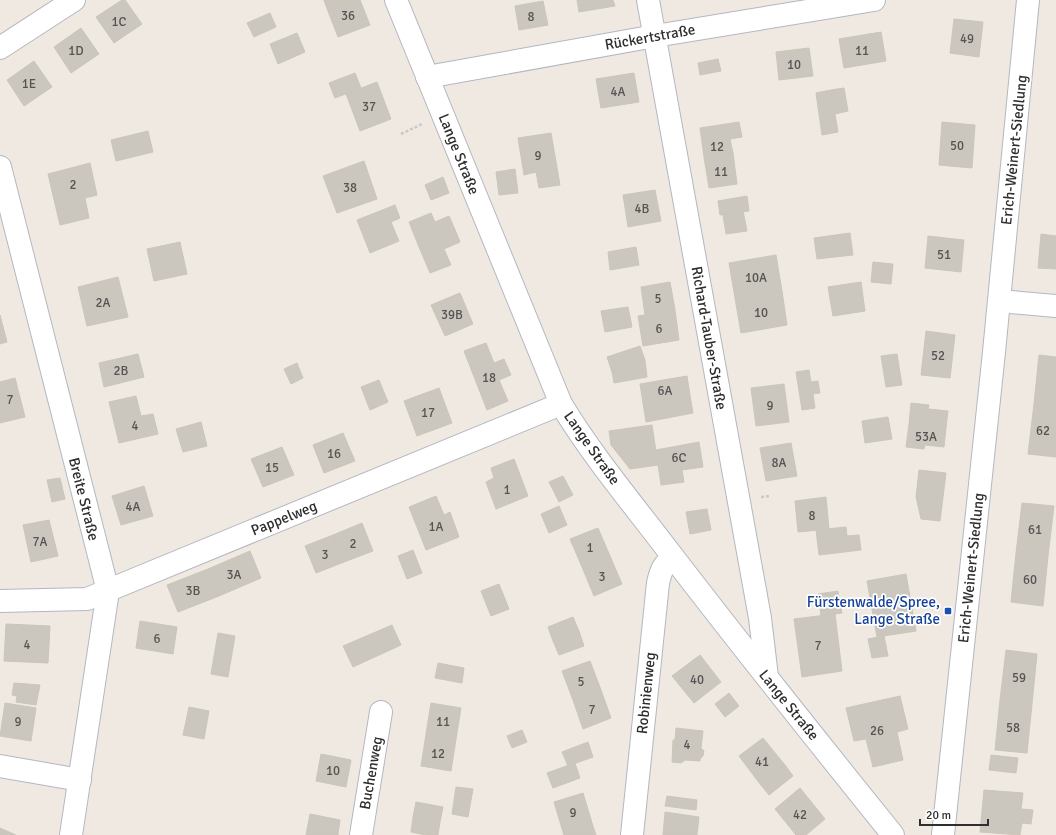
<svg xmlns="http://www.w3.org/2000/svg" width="1056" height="835" font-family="Signika,sans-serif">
  <rect width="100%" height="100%" fill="#efe9e1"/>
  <g fill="#cbc7bf" stroke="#cbc5ba">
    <polygon points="122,0 125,0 142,24 114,43 96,17"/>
    <polygon points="324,0 341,0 326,6"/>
    <polygon points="341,0 360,0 370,25 338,37 326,6"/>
    <polygon points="577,0 613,0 615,6 579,12"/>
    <polygon points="543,1 548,25 519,30 515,6"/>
    <polygon points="270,13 276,27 254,37 247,23"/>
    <polygon points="954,19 983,22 979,57 950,53"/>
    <polygon points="81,28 99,54 71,73 54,47"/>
    <polygon points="881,32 886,61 844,68 839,39"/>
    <polygon points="297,33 305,52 278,64 270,44"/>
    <polygon points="809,48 813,76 779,80 776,52"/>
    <polygon points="718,59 721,71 700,75 698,63"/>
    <polygon points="34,61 52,87 24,106 7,80"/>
    <polygon points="355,73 361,88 335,98 329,83"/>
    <polygon points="634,73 639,102 601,108 596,79"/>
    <polygon points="377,82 391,119 360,131 346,94"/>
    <polygon points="844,88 848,111 835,114 831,90"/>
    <polygon points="831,90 838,132 822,135 816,93"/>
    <polygon points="739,122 742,137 730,139 733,153 704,157 700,128"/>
    <polygon points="942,122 975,125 972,168 939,165"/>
    <polygon points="148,131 153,152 116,161 111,140"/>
    <polygon points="551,133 560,185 539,188 536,172 524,175 518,138"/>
    <polygon points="733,153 737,184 709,188 704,157"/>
    <polygon points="364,161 377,199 337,213 323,176"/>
    <polygon points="90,163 97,195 85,198 89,218 60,225 48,174"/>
    <polygon points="515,169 518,193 499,195 496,172"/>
    <polygon points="443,177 449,193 431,200 425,185"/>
    <polygon points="655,190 661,221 628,227 623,195"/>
    <polygon points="747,196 749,211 720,215 718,201"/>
    <polygon points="395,205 400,218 391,222 399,241 370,253 357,220"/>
    <polygon points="743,211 747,231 726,234 723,215"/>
    <polygon points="431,213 435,222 449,216 456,232 419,247 409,222"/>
    <polygon points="456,232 460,242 444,249 451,265 430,273 419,247"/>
    <polygon points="850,233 853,255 817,259 814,238"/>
    <polygon points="1041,234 1056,236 1056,269 1038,268"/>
    <polygon points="928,236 964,240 961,272 925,268"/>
    <polygon points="180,242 187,274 154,281 147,249"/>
    <polygon points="636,247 639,265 610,270 608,252"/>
    <polygon points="776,255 782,291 735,298 729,263"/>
    <polygon points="873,262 893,264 891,284 871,282"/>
    <polygon points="118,277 128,317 87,326 78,287"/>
    <polygon points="670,282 675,310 645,315 641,287"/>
    <polygon points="861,282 865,311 833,316 828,287"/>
    <polygon points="782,291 787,325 741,333 735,298"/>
    <polygon points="460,293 473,324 445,336 431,305"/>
    <polygon points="628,307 632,327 605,332 601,311"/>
    <polygon points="675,310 679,340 643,346 638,316"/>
    <polygon points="0,315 7,342 0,344"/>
    <polygon points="926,331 955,335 950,378 921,375"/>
    <polygon points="486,343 494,363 504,359 511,375 499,380 508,401 487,410 464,351"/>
    <polygon points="640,346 645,360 612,372 607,357"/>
    <polygon points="138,354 144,377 104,387 99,363"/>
    <polygon points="897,354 902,385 886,387 881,356"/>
    <polygon points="1039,355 1056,357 1056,407 1034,404"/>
    <polygon points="645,360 647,377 614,383 612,372"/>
    <polygon points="297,363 303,378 291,384 284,369"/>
    <polygon points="809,370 811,382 818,381 820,393 813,394 815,408 802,410 796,372"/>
    <polygon points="687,376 690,395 643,403 640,384"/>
    <polygon points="15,378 25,417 0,423 0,382"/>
    <polygon points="379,380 388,402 370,410 361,387"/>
    <polygon points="784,384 789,422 756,426 751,388"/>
    <polygon points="439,388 452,423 417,436 404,401"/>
    <polygon points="690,395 693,413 646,422 643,403"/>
    <polygon points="136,396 141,416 153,414 158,434 119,443 109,402"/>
    <polygon points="911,403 929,405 928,409 948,411 946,428 909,424"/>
    <polygon points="1034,404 1056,407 1056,457 1028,454"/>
    <polygon points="888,417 892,439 865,443 862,421"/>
    <polygon points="201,422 207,446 183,452 176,429"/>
    <polygon points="909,424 946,428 944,447 925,445 924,449 906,447"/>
    <polygon points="652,425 658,465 630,469 611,445 609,431"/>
    <polygon points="343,433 355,461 324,473 313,445"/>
    <polygon points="699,442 703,467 682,470 684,482 661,485 656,450"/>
    <polygon points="791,443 797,476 766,481 760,448"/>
    <polygon points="282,447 294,475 263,487 251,459"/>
    <polygon points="514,459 528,496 496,509 486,482 494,478 491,468"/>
    <polygon points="919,470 946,473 940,521 921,519 916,497"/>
    <polygon points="563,476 573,495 559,502 549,482"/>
    <polygon points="60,478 65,499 52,502 47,480"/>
    <polygon points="144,486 153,516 121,525 112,496"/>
    <polygon points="436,496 444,515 450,512 459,537 426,550 409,507"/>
    <polygon points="826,497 829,529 798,532 795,501"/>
    <polygon points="1022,503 1054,506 1048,556 1016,553"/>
    <polygon points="559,506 567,525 549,533 541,514"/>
    <polygon points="707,509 711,530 690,534 686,512"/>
    <polygon points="49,520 58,556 31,562 23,525"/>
    <polygon points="362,523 373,551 344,562 333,535"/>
    <polygon points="846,527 847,536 859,535 861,550 819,555 816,530"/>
    <polygon points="598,528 610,556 582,567 570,539"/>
    <polygon points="333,535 344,562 316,573 305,546"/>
    <polygon points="413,550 422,573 407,579 398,556"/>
    <polygon points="250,551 261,578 219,596 208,569"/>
    <polygon points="1016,553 1048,556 1043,606 1011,602"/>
    <polygon points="610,556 622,584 594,596 582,567"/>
    <polygon points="208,569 219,596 178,612 167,585"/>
    <polygon points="906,574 916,631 877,637 867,581"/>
    <polygon points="499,584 509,609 491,616 481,591"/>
    <polygon points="838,591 842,613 821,616 818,594"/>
    <polygon points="835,614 842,671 802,677 794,619"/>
    <polygon points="573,617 579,631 553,641 548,627"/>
    <polygon points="140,621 177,627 173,654 136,648"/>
    <polygon points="6,624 50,626 48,663 4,661"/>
    <polygon points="392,625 401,645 353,667 343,646"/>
    <polygon points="579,631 584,646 559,655 553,641"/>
    <polygon points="218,633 235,636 228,677 211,674"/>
    <polygon points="884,636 888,656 872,658 868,639"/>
    <polygon points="1006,650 1037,654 1032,704 1000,700"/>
    <polygon points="700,655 721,682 694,703 672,676"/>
    <polygon points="590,661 601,690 573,700 562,671"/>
    <polygon points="438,663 464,668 462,683 435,678"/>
    <polygon points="14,683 40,685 36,705 16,702 17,696 12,695"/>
    <polygon points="601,690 611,718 583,729 573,700"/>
    <polygon points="729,693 739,706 725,717 715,704"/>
    <polygon points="900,696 908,729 897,732 903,760 873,767 866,739 854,741 846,708"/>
    <polygon points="1000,700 1032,704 1027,753 995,750"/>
    <polygon points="5,703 36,708 31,741 0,736"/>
    <polygon points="431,703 461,708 456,739 426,734"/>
    <polygon points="189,707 209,711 204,739 183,735"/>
    <polygon points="676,728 703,731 701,748 704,751 703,756 700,759 700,761 685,760 681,763 672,762 673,740 675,740"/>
    <polygon points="522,730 527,742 512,748 507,736"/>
    <polygon points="426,734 456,739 451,771 421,766"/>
    <polygon points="763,738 785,765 760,784 739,756"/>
    <polygon points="588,742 593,757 568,766 562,752"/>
    <polygon points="321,754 351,760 346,787 316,781"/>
    <polygon points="991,755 1018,758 1016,773 989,770"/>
    <polygon points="575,763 580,778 553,788 547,773"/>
    <polygon points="785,765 793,776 769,795 760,784"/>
    <polygon points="456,787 473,789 468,817 452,814"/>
    <polygon points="800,788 825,819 806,835 796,835 775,809"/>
    <polygon points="984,790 1023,793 1021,809 1033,810 1031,824 1022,823 1020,835 980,832"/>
    <polygon points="583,793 592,823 563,832 554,802"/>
    <polygon points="667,796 697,800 696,810 665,806"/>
    <polygon points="416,802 443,807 440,822 413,817"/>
    <polygon points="665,812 699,817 697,835 663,835"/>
    <polygon points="310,814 340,820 338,835 306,835"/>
    <polygon points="413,817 440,822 438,835 426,835 411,832"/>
    <polygon points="592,823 596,835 564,835 563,832"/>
    <polygon points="0,828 16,835 0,835"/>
  </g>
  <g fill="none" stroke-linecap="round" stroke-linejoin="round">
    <g stroke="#b4b7c1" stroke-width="24">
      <g id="minor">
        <path d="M396,0L561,404C593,457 633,504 670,553C743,648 818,742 893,835"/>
        <polyline points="648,0 760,618 767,677"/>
        <polyline points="0,48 74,0"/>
        <polyline points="427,77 655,36 874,0"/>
        <polyline points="0,167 108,591 71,835"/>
        <polyline points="999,301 1056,306"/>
        <polyline points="0,601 87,599 561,404"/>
        <polyline points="0,766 80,780"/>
        <polyline points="361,835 381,712"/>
        <path d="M632,835L658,583C661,570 663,565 673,557"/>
        <polyline points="943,835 994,352 1028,0"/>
      </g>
    </g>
    <g stroke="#c9c9c9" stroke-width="2.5" stroke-dasharray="3 2" stroke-linecap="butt">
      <polyline points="401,134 422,124"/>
      <polyline points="761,497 770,496"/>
    </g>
    <use href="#minor" stroke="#fff" stroke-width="22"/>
  </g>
  <rect fill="#1a4fb4" stroke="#fff" stroke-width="1.5" x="944" y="607" width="8" height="8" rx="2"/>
  <g text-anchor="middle" stroke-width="3.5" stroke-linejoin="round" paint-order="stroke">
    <g font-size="13" fill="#555452">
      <text x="348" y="20">36</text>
      <text x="531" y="21">8</text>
      <text x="119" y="26">1C</text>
      <text x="967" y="43">49</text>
      <text x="76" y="55">1D</text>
      <text x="862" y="55">11</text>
      <text x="794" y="69">10</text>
      <text x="29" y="88">1E</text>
      <text x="618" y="96">4A</text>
      <text x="369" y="111">37</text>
      <text x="957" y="150">50</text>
      <text x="717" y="151">12</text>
      <text x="538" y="160">9</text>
      <text x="721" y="176">11</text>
      <text x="73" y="189">2</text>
      <text x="350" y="192">38</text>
      <text x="642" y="213">4B</text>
      <text x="944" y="259">51</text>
      <text x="756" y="282">10A</text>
      <text x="658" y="303">5</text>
      <text x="103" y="307">2A</text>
      <text x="761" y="317">10</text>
      <text x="452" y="319">39B</text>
      <text x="659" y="333">6</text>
      <text x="938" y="360">52</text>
      <text x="121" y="375">2B</text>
      <text x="489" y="382">18</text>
      <text x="665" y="395">6A</text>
      <text x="10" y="404">7</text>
      <text x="770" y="410">9</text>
      <text x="428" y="417">17</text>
      <text x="135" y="430">4</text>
      <text x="1043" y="435">62</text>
      <text x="926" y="441">53A</text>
      <text x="334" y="458">16</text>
      <text x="679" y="462">6C</text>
      <text x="779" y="467">8A</text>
      <text x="272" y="472">15</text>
      <text x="507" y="494">1</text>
      <text x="133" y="511">4A</text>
      <text x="812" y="520">8</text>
      <text x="436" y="531">1A</text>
      <text x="1035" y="534">61</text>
      <text x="40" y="546">7A</text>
      <text x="353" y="548">2</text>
      <text x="590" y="552">1</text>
      <text x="325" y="559">3</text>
      <text x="234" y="579">3A</text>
      <text x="602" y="581">3</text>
      <text x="1030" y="584">60</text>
      <text x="193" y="595">3B</text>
      <text x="157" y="643">6</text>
      <text x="27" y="649">4</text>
      <text x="818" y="650">7</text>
      <text x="1019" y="682">59</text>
      <text x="697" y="684">40</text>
      <text x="581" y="686">5</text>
      <text x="592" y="714">7</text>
      <text x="18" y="726">9</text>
      <text x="443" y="726">11</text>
      <text x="1013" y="732">58</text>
      <text x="877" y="735">26</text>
      <text x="687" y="749">4</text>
      <text x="438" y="758">12</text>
      <text x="762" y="766">41</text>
      <text x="333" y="775">10</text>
      <text x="573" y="817">9</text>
      <text x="800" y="819">42</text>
    </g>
    <g font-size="15" fill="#2e2e2e" stroke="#fff">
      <text transform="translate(650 37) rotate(-10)" y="5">Rückertstraße</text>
      <text transform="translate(1014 150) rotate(-84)" y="5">Erich-Weinert-Siedlung</text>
      <text transform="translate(459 154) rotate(68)" y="5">Lange Straße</text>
      <text transform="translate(709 338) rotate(80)" y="5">Richard-Tauber-Straße</text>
      <text transform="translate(592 448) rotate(55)" y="5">Lange Straße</text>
      <text transform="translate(84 499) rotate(76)" y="5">Breite Straße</text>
      <text transform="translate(284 518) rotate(-22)" y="5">Pappelweg</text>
      <text transform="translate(971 568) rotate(-84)" y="5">Erich-Weinert-Siedlung</text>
      <text transform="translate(646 693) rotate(-84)" y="5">Robinienweg</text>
      <text transform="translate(789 705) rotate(51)" y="5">Lange Straße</text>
      <text transform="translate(371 773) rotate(-80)" y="5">Buchenweg</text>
    </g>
    <g font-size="15" fill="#164399" stroke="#fff" text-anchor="end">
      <text x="940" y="607">Fürstenwalde/Spree,<tspan x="940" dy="17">Lange Straße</tspan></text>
    </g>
  </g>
  <path d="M920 819v6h68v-6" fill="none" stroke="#2e2e2e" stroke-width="2"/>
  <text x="926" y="819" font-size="12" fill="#2e2e2e" stroke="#ffffff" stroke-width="3" paint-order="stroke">20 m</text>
</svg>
